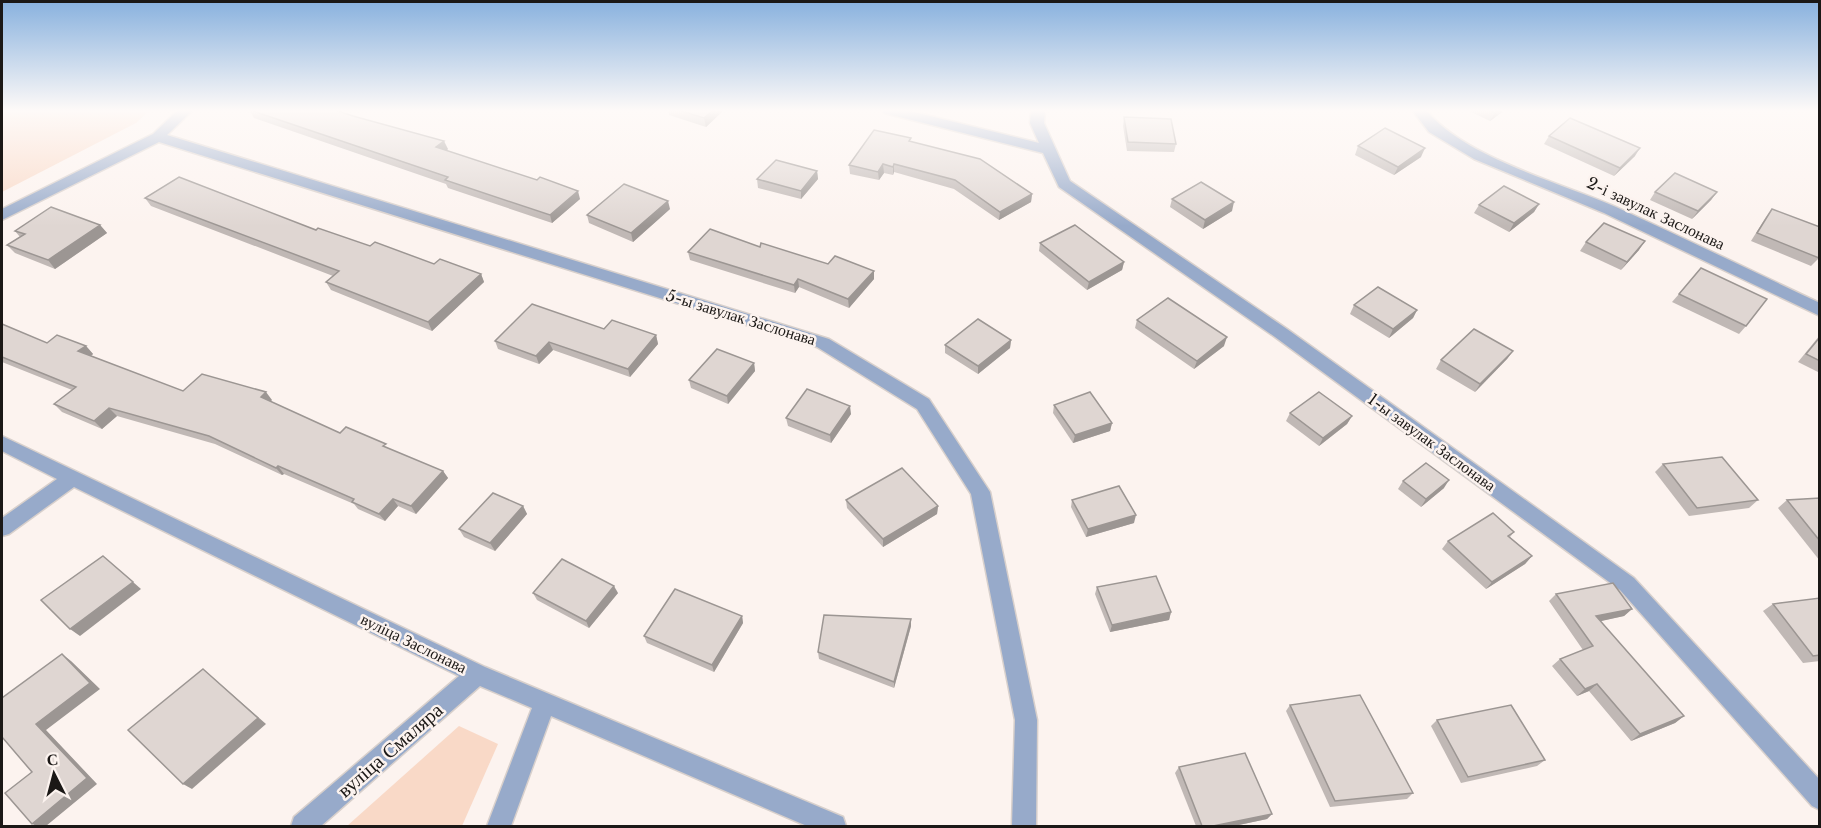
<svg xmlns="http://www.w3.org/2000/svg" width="1821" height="828" font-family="'Libre Baskerville',serif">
  <rect width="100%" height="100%" fill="#fcf3ef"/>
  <g fill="#f9d9c7">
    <polygon points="2,110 150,110 136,123 2,192"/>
    <polygon points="459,726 498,744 462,826 347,826"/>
  </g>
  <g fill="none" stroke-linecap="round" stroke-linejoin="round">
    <g stroke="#d8d0cc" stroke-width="3">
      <g id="minor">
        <polygon points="178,110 193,110 167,135 829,339 929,399 990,492 1037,720 1036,826 1012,826 1015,720 971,494 917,409 817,347 159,142 2,220 2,209 153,134"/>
        <polygon points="882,110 906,110 1039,143 1030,123 1031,110 1045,110 1044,123 1070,181 1287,329 1634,578 1820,780 1820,810 1812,806 1620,590 1275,337 1059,187 1043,153 884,113"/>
        <path d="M1412,110H1426C1465,158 1559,182 1616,207C1684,238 1752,271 1820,303V316L1604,213L1474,159L1429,132Z"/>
        <polygon points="2,436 485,667 843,817 846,826 807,826 551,716 511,826 487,826 532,708 480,686 321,826 291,826 294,817 459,676 74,487 9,534 2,536 2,518 57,479 2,451"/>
      </g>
    </g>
    <use href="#minor" fill="#97aaca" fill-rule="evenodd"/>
  </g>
  <g fill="#c0b8b5">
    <polygon points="249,110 353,116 448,149 446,151 580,199 552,223 448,188 446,184 254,118"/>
    <polygon points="666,110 724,110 706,127 669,115 669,111"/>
    <polygon points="1467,110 1505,110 1490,121"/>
    <polygon points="1124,117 1176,144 1174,152 1127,151 1123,126"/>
    <polygon points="1549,136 1635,156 1614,176 1544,144"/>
    <polygon points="911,141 1032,194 1031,202 999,220 954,189 894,172 893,175 884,173 879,180 850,174 849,165"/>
    <polygon points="1358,146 1421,157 1394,175 1355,155"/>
    <polygon points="817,171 818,179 801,199 758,188 757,179"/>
    <polygon points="1655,192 1717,192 1711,200 1692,219 1650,200"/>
    <polygon points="145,198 316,230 370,246 434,264 481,274 484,282 432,331 331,290 326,282 333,276 151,206"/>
    <polygon points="1172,199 1232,211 1203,229 1170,207"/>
    <polygon points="1539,204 1534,212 1509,232 1474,213 1479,205"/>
    <polygon points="670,209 633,242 589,223 587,215"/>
    <polygon points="1772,209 1819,258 1811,266 1751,241 1766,217"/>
    <polygon points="100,225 107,233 55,269 15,253 7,245 20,237 15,231"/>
    <polygon points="1586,242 1639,250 1621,270 1580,251"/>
    <polygon points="1040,243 1124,262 1122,270 1087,290 1039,251"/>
    <polygon points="760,247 874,279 849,308 799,287 795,293 690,260 688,252"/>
    <polygon points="1679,294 1746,326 1739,334 1672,302"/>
    <polygon points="1354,305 1417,310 1413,318 1389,338 1350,314"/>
    <polygon points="1137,320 1224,346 1194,369 1135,328"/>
    <polygon points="2,324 47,343 86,346 93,354 91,356 183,391 272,400 270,401 340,433 389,449 443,471 448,478 416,514 398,506 385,521 358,509 354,504 284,474 282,475 215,444 117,416 102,429 62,412 54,404 72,390 2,362"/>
    <polygon points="604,329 656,335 658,344 630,377 553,350 539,364 498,349 495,341"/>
    <polygon points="1820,335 1820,373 1798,362"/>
    <polygon points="1011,340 1010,348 978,374 945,353 945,345"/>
    <polygon points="1513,351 1507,359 1475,392 1436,369 1441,360"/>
    <polygon points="754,363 755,371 728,404 691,388 689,380"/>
    <polygon points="1054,405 1112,423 1110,431 1073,443 1053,413"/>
    <polygon points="1290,413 1352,416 1347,424 1319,446 1286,421"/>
    <polygon points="851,414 831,443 788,426 786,418"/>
    <polygon points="1663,464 1758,500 1749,508 1689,516 1655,472"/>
    <polygon points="1403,481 1444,488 1421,507 1398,489"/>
    <polygon points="1820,498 1820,561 1778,508 1787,500"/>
    <polygon points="846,500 938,506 937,514 883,547 847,508"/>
    <polygon points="1072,500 1134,523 1086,537 1071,507"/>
    <polygon points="523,506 527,514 495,551 464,537 459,529"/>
    <polygon points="1514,532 1510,537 1532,556 1525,564 1486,589 1442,549 1448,541"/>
    <polygon points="1097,587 1171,612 1169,620 1110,632 1095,594"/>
    <polygon points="533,593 618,593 589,628 537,600"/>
    <polygon points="1556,594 1632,609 1624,616 1600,621 1684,716 1675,723 1631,741 1589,691 1577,696 1552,666 1560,659 1583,650 1549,601"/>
    <polygon points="1820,598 1820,661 1803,663 1763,611 1773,604"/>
    <polygon points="742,616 743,623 714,672 647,643 644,636"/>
    <polygon points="911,619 911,626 894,688 819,659 818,652"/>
    <polygon points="1290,705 1413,793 1407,799 1330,807 1286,711"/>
    <polygon points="1437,720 1545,760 1537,766 1461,783 1431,726"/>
    <polygon points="1179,767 1272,814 1267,819 1234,826 1196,826 1175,773"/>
  </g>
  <g fill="#9c9693">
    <polygon points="713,110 724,110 706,127 704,118"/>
    <polygon points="1498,110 1505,110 1490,121 1495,113"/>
    <polygon points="444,141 448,149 440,156 436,147"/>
    <polygon points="1425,148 1421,157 1394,175 1398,167"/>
    <polygon points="1640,148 1635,156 1614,176 1620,168"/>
    <polygon points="883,164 884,173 879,180 878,172"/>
    <polygon points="894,164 894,172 893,175 893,167"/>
    <polygon points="817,171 818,179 801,199 801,191"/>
    <polygon points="578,191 580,199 552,223 550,215"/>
    <polygon points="1717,192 1711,200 1692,219 1698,211"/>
    <polygon points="1032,194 1031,202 999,220 1000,212"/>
    <polygon points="668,201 670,209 633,242 631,233"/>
    <polygon points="1234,202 1232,211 1203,229 1205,220"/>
    <polygon points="1539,204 1534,212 1509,232 1514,223"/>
    <polygon points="100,225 107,233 55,269 48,260"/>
    <polygon points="1645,241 1639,250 1621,270 1627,262"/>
    <polygon points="1124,262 1122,270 1087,290 1089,282"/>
    <polygon points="874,271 874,279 849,308 848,299"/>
    <polygon points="481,274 484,282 432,331 428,322"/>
    <polygon points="798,279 799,287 795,293 794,285"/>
    <polygon points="1417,310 1413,318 1389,338 1393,329"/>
    <polygon points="656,335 658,344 630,377 628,369"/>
    <polygon points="1227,337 1224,346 1194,369 1197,361"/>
    <polygon points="1011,340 1010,348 978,374 978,366"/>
    <polygon points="549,342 553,350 539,364 536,356"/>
    <polygon points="86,346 93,354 86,360 78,351"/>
    <polygon points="1513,351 1507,359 1475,392 1480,384"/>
    <polygon points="754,363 755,371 728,404 727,396"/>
    <polygon points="266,392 272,400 267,405 261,397"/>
    <polygon points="850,406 851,414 831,443 830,435"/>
    <polygon points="109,408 117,416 102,429 94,421"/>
    <polygon points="1352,416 1347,424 1319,446 1323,438"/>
    <polygon points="1112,423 1110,431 1073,443 1075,435"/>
    <polygon points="278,466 284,474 282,475 276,468"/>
    <polygon points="443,471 448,478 416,514 411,506"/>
    <polygon points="1449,480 1444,488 1421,507 1426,499"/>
    <polygon points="393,499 398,506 385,521 379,514"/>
    <polygon points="523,506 527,514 495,551 490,543"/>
    <polygon points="938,506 937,514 883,547 883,539"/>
    <polygon points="1136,515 1134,523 1086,537 1088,529"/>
    <polygon points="1532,556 1525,564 1486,589 1492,582"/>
    <polygon points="133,582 141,589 80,636 70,629"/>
    <polygon points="614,586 618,593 589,628 586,621"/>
    <polygon points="1632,609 1624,616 1588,624 1596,616"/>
    <polygon points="1171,612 1169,620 1110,632 1112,625"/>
    <polygon points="742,616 743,623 714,672 712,665"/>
    <polygon points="911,619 911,626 894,688 894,682"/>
    <polygon points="62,654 71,661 100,689 46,730 97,784 46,826 37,826 32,824 36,724"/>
    <polygon points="203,669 266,724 192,789 183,784"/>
    <polygon points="1597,684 1589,691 1577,696 1585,689"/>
    <polygon points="1684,716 1675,723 1631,741 1640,734"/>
    <polygon points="1272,814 1267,819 1234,826 1213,826"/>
  </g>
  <g fill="#dfd6d2" stroke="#9c9693" stroke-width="1.5">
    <polygon points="250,110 335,110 353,116 444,141 436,147 537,180 540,177 578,191 550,215 445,180 448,177"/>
    <polygon points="678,110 713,110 704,118"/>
    <polygon points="1488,110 1498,110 1495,113"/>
    <polygon points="1124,117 1171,119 1176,144 1128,142"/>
    <polygon points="1570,118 1640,148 1620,168 1549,136"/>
    <polygon points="1385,128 1425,148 1398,167 1358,146"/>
    <polygon points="874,130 911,138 909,141 980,159 1032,194 1000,212 955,180 894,164 893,167 883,164 878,172 849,165"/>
    <polygon points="776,160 817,171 801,191 757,179"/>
    <polygon points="1675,173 1717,192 1698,211 1655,192"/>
    <polygon points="179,177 316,230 318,228 370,246 375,242 434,264 440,259 481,274 428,322 326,282 339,271 145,198"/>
    <polygon points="1201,182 1234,202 1205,220 1172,199"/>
    <polygon points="624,184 668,201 631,233 587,215"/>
    <polygon points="1504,186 1539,204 1514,223 1479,205"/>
    <polygon points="51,207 100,225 48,260 7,245 25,234 15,231"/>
    <polygon points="1772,209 1820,227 1819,258 1757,233"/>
    <polygon points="1604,223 1645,241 1627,262 1586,242"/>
    <polygon points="1075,225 1124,262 1089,282 1040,243"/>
    <polygon points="710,229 760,247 761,243 828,264 835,256 874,271 848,299 798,279 794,285 688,252"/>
    <polygon points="1701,268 1767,299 1746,326 1679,294"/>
    <polygon points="1378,287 1417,310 1393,329 1354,305"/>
    <polygon points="1168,298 1227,337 1197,361 1137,320"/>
    <polygon points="532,304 604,329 612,320 656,335 628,369 549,342 536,356 495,341"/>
    <polygon points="978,319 1011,340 978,366 945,345"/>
    <polygon points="2,324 47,343 57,335 86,346 78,351 183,391 202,374 266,392 261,397 340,433 346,427 386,444 383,446 443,471 411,506 393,499 379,514 352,502 354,499 278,466 276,468 209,436 109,408 94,421 54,404 76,387 2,357"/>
    <polygon points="1474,329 1513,351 1480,384 1441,360"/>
    <polygon points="1820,337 1820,361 1806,354"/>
    <polygon points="717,349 754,363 727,396 689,380"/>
    <polygon points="807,389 850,406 830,435 786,418"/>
    <polygon points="1090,392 1112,423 1075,435 1054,405"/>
    <polygon points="1319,392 1352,416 1323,438 1290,413"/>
    <polygon points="1722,457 1758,500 1697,508 1663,464"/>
    <polygon points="1426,463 1449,480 1426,499 1403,481"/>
    <polygon points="902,468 938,506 883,539 846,500"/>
    <polygon points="1119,486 1136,515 1088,529 1072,500"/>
    <polygon points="493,493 523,506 490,543 459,529"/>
    <polygon points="1820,498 1820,541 1787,500"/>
    <polygon points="1493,513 1514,532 1508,536 1532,556 1492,582 1448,541"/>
    <polygon points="103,556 133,582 70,629 41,600"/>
    <polygon points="562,559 614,586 586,621 533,593"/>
    <polygon points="1156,576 1171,612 1112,625 1097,587"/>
    <polygon points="1613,583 1632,609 1596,616 1684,716 1640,734 1597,684 1585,689 1560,659 1593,646 1556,594"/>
    <polygon points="675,589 742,616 712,665 644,636"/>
    <polygon points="1820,598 1820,655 1813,656 1773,604"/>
    <polygon points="824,615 911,619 894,682 818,652"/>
    <polygon points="62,654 90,683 36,724 87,778 32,824 5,793 32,772 2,737 2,698"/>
    <polygon points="203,669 258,718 183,784 128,730"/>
    <polygon points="1360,695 1413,793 1335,801 1290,705"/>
    <polygon points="1511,705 1545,760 1468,777 1437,720"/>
    <polygon points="1245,753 1272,814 1213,826 1202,826 1179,767"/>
  </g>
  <linearGradient id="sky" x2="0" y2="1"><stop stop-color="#88b1de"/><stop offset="0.49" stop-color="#fefaf8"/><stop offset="1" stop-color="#fefaf8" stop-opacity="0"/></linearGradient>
  <rect width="1821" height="226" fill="url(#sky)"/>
  <g text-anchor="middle" stroke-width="5" stroke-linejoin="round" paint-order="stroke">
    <g font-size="16" fill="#1b1816" stroke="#fcf3ef">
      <text transform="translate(1656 213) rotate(25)" y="6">2-і завулак Заслонава</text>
      <text transform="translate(741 317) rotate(17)" y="6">5-ы завулак Заслонава</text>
      <text transform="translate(1432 442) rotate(36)" y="6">1-ы завулак Заслонава</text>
      <text transform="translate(414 643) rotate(26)" y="6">вуліца Заслонава</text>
    </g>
    <g font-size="20" fill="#1b1816" stroke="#fcf3ef">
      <text transform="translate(390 750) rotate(-41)" y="7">вуліца Смаляра</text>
    </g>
  </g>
  <rect width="1821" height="828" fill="none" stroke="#1b1816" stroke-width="6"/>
  <g transform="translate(54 774) rotate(354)" stroke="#fcf3ef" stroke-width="4.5" paint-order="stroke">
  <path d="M0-4.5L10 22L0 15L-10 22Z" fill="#1b1816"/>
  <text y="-9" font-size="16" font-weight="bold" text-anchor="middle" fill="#1b1816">С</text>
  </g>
</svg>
